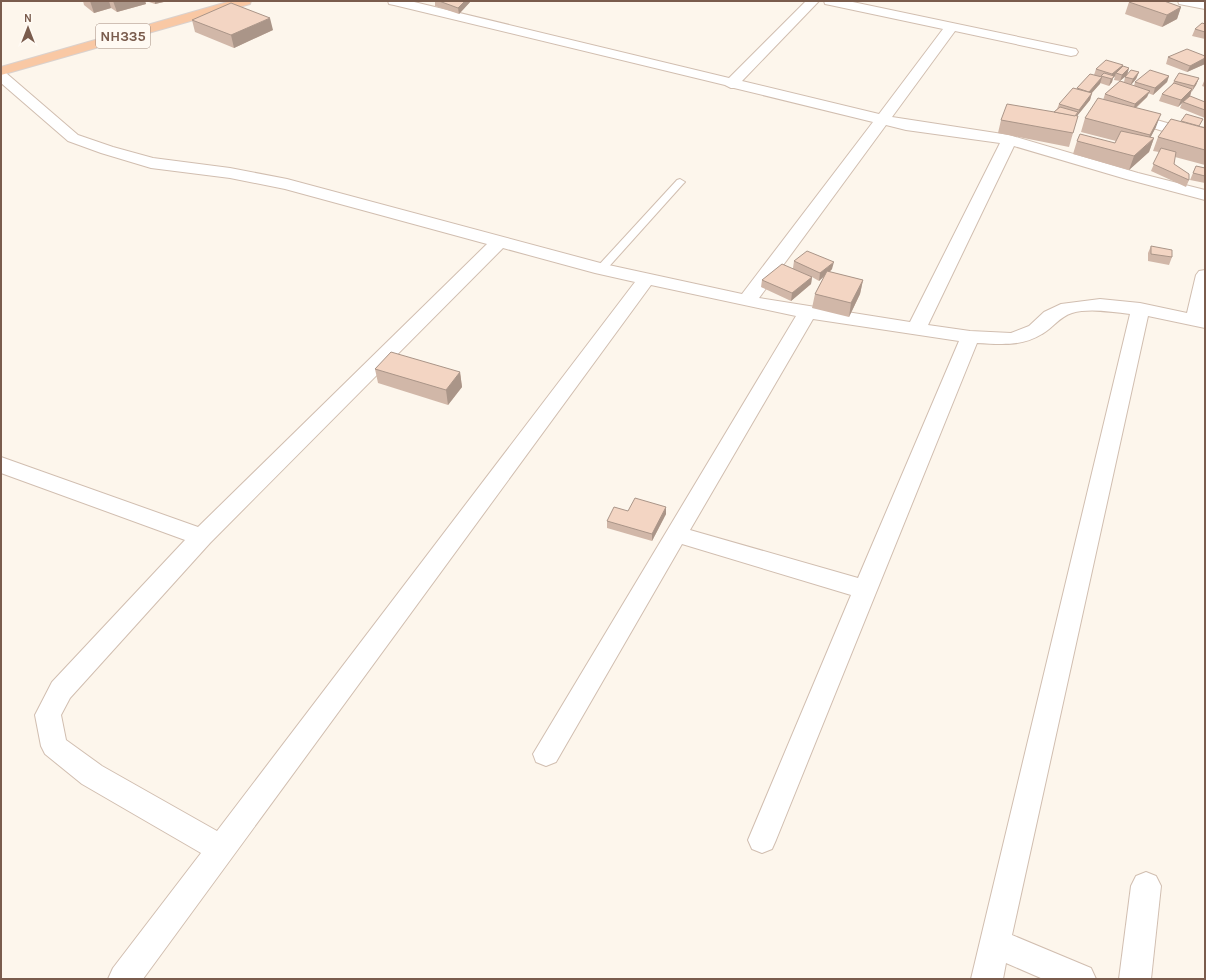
<svg xmlns="http://www.w3.org/2000/svg" width="1206" height="980" font-family="Karla,sans-serif">
  <rect width="100%" height="100%" fill="#fdf6ec"/>
  <g fill="none" stroke-linecap="round" stroke-linejoin="round">
    <g stroke="#d1beb0" stroke-width="2">
      <polygon id="service" points="680,179 685,182 683,184 605,271 597,271 596,269 597,267 677,180"/>
    </g>
    <g stroke="#d1beb0" stroke-width="2">
      <g id="minor">
        <path d="M388,1H410L729,78L806,1H819L742,81L879,114L943,29L830,5L825,4L824,1H848L1071,48L1076,49L1078,52L1076,55L1071,56L955,31L892,117L1009,135L1138,173L1205,190V200L1126,179L1014,146L928,325L970,331L1011,333L1029,326L1044,312L1061,304L1100,299L1140,303L1187,313L1196,275L1199,271L1205,270V328L1148,316L1012,935L1091,968L1096,979H1043L1006,963L1003,979H971L1130,314C1111,312 1090,308 1072,313C1059,317 1053,328 1042,334C1021,347 1000,344 977,343L776,840L772,849L762,853L752,849L748,840L851,595L682,544L556,762L546,766L536,762L533,754L796,316L651,285L143,979H108L113,968L201,853L82,784L45,754L41,746L35,715L52,682L185,540L1,473V457L198,527L487,244L285,189L230,178L151,168L101,153L68,141L1,83V72L6,73L78,135L113,147L153,158L230,168L287,179L604,264L742,294L873,122L734,88H731L725,85L394,5L389,4ZM886,125L906,130L1000,143L910,322L759,298ZM503,248L595,273L635,282L217,831L102,766L66,740L61,715L70,698L210,543ZM813,319L959,341L858,578L690,530Z"/>
        <polygon points="1178,1 1205,1 1205,9 1179,4"/>
        <polygon points="1129,112 1205,134 1205,144 1124,119 1122,116 1124,113"/>
        <polygon points="1146,872 1156,876 1161,886 1151,979 1119,979 1131,886 1136,876"/>
      </g>
    </g>
    <g stroke="#dad1cd" stroke-width="2">
      <polygon id="trunk" points="231,1 251,1 250,4 1,75 1,67"/>
    </g>
    <use href="#service" fill="#fff" fill-rule="evenodd"/>
    <use href="#minor" fill="#fff" fill-rule="evenodd"/>
    <use href="#trunk" fill="#f9c8a4" fill-rule="evenodd"/>
  </g>
  <g fill="#d1b7a8">
    <polygon points="83,1 145,1 146,4 117,12 111,8 94,13 84,5"/>
    <polygon points="146,1 168,1 155,4"/>
    <polygon points="435,1 471,1 459,14 435,6"/>
    <polygon points="1129,2 1181,7 1177,19 1162,27 1125,14"/>
    <polygon points="192,20 273,30 234,48 195,32"/>
    <polygon points="1205,24 1205,39 1192,36 1195,29"/>
    <polygon points="1205,56 1205,64 1187,72 1166,64 1168,57"/>
    <polygon points="1123,65 1122,67 1129,68 1127,75 1120,81 1124,82 1125,77 1139,72 1136,79 1131,85 1134,86 1135,82 1169,76 1167,82 1153,95 1148,93 1147,97 1136,108 1156,127 1150,138 1154,138 1149,152 1129,170 1073,154 1077,141 1115,143 1116,141 1081,132 1085,118 1103,100 1105,94 1120,81 1114,80 1115,76 1113,78 1112,82 1109,86 1100,83 1092,93 1090,100 1077,116 1073,133 1069,147 998,133 1001,120 1054,112 1057,109 1059,104 1076,89 1077,88 1094,75 1096,69"/>
    <polygon points="1199,78 1196,85 1191,92 1190,96 1185,100 1205,102 1205,118 1180,108 1182,103 1178,107 1159,101 1162,94 1172,85 1174,81"/>
    <polygon points="1205,79 1205,87 1202,86"/>
    <polygon points="1200,126 1205,127 1205,165 1175,157 1174,164 1189,180 1186,187 1151,171 1159,152 1153,151 1158,137"/>
    <polygon points="1196,166 1205,168 1205,183 1190,180"/>
    <polygon points="1151,246 1172,257 1169,265 1148,261 1148,253"/>
    <polygon points="794,261 832,269 830,272 863,280 860,294 849,317 812,308 815,294 825,275 819,281 812,277 811,284 791,301 761,287 762,280 793,268"/>
    <polygon points="375,369 460,372 462,387 448,405 378,383"/>
    <polygon points="666,507 666,514 652,541 607,528 607,521 628,511"/>
  </g>
  <g fill="#aa9588">
    <polygon points="90,1 109,1 111,8 94,13"/>
    <polygon points="113,1 145,1 146,4 117,12"/>
    <polygon points="155,1 168,1 155,4"/>
    <polygon points="465,1 471,1 459,14 458,8"/>
    <polygon points="1181,7 1177,19 1162,27 1167,15"/>
    <polygon points="270,18 273,30 234,48 231,35"/>
    <polygon points="1205,58 1205,64 1187,72 1190,66"/>
    <polygon points="1123,65 1121,71 1116,73 1115,76 1113,78 1112,82 1109,86 1112,74"/>
    <polygon points="1129,68 1127,75 1120,81 1122,75"/>
    <polygon points="1139,72 1136,79 1130,86 1133,79"/>
    <polygon points="1169,76 1167,82 1153,95 1155,88"/>
    <polygon points="1102,77 1100,84 1087,98 1089,92"/>
    <polygon points="1199,78 1196,85 1191,93 1194,86"/>
    <polygon points="1192,89 1190,96 1183,102 1178,107 1181,100"/>
    <polygon points="1150,91 1147,97 1133,110 1135,104"/>
    <polygon points="1092,93 1090,100 1077,116 1070,121 1078,113 1079,110"/>
    <polygon points="1161,114 1156,127 1146,146 1154,138 1149,152 1129,170 1134,156 1145,146 1150,135"/>
    <polygon points="834,262 832,269 819,281 820,273"/>
    <polygon points="812,277 811,284 791,301 792,293"/>
    <polygon points="863,280 860,294 849,317 851,303"/>
    <polygon points="460,372 462,387 448,405 446,390"/>
    <polygon points="666,507 666,514 652,541 652,534"/>
  </g>
  <g fill="#f3d5c3" stroke="#aa9588">
    <polygon points="439,1 465,1 458,8"/>
    <polygon points="1130,1 1164,1 1181,7 1167,15 1129,2"/>
    <polygon points="231,3 270,18 231,35 192,20"/>
    <polygon points="1202,23 1205,24 1205,32 1195,29"/>
    <polygon points="1187,49 1205,56 1205,58 1190,66 1168,57"/>
    <polygon points="1106,60 1123,65 1112,74 1096,69"/>
    <polygon points="1123,66 1129,68 1122,75 1116,73"/>
    <polygon points="1131,70 1139,72 1133,79 1125,77"/>
    <polygon points="1150,70 1169,76 1155,88 1135,82"/>
    <polygon points="1104,73 1114,76 1112,79 1101,76"/>
    <polygon points="1179,73 1199,78 1194,86 1174,81"/>
    <polygon points="1090,74 1102,77 1089,92 1077,88"/>
    <polygon points="1120,81 1150,91 1135,104 1105,94"/>
    <polygon points="1174,83 1192,89 1181,100 1162,94"/>
    <polygon points="1073,88 1092,93 1079,110 1059,104"/>
    <polygon points="1190,96 1205,102 1205,110 1183,102"/>
    <polygon points="1098,98 1161,114 1150,135 1085,118"/>
    <polygon points="1007,104 1078,116 1073,133 1001,120"/>
    <polygon points="1060,107 1078,112 1075,116 1054,112"/>
    <polygon points="1186,114 1203,119 1199,126 1181,121"/>
    <polygon points="1171,119 1205,128 1205,150 1158,137"/>
    <polygon points="1121,131 1154,138 1134,156 1077,141 1080,134 1115,143"/>
    <polygon points="1161,148 1176,152 1174,164 1189,174 1189,180 1153,164"/>
    <polygon points="1196,166 1205,168 1205,176 1193,173"/>
    <polygon points="1151,246 1172,250 1172,257 1151,254"/>
    <polygon points="807,251 834,262 820,273 794,261"/>
    <polygon points="782,264 812,277 792,293 762,280"/>
    <polygon points="827,271 863,280 851,303 815,294"/>
    <polygon points="391,352 460,372 446,390 375,369"/>
    <polygon points="635,498 666,507 652,534 607,521 614,507 628,511"/>
  </g>
  <g text-anchor="middle" stroke-width="3.5" stroke-linejoin="round" paint-order="stroke">
    <rect fill="#fffaf3" stroke="#a28b7f" stroke-width="1" x="96" y="24" width="54" height="24" rx="3"/>
    <g font-size="14" font-weight="bold" fill="#7a5c4d">
      <text x="123" y="41">NH335</text>
    </g>
  </g>
  <rect width="1206" height="980" fill="none" stroke="#7a5c4d" stroke-width="4"/>
  <g transform="translate(28 28)" stroke="#fffaf3" stroke-width="3" paint-order="stroke">
  <path d="M0-3L7 15L0 10L-7 15Z" fill="#7a5c4d"/>
  <text y="-6" font-size="11" font-weight="bold" text-anchor="middle" fill="#7a5c4d">N</text>
  </g>
</svg>
